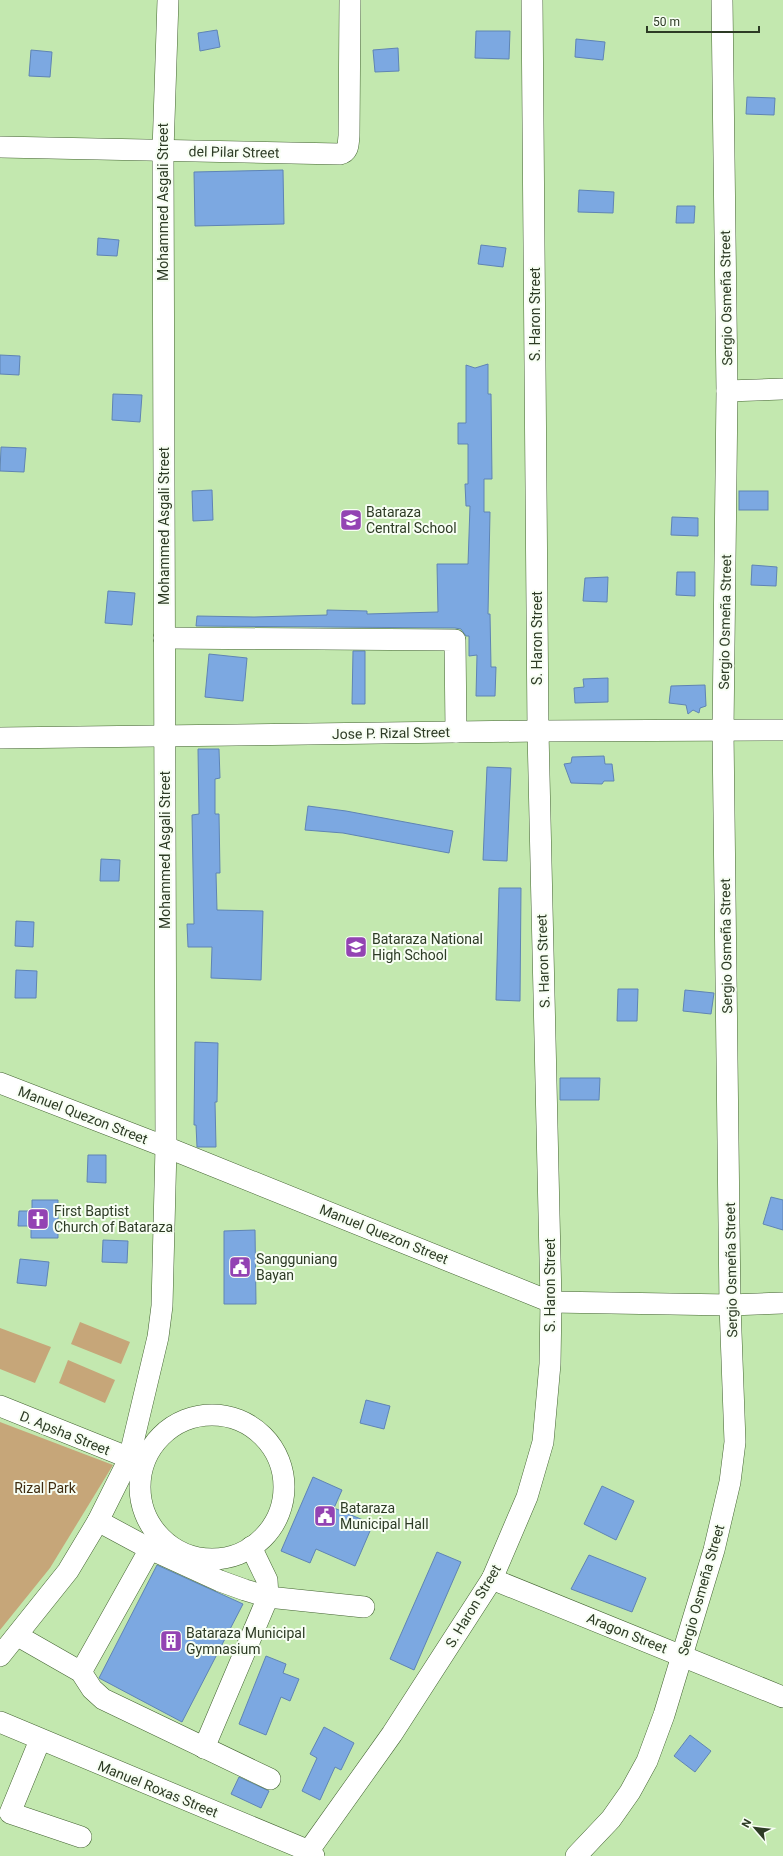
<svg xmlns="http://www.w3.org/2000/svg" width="783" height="1856" font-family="Roboto,sans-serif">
  <rect width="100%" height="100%" fill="#c3e8af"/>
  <g fill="#c6a679">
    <polygon points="80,1322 130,1342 121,1364 71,1344"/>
    <polygon points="0,1328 51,1347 35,1383 0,1369"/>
    <polygon points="68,1360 115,1380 105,1403 59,1383"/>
    <polygon points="0,1422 113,1465 50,1568 0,1630"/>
  </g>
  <g fill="#7ca8e1" stroke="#5f84b4">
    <polygon points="217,30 220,47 200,51 198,33"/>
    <polygon points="476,31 510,31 509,59 475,58"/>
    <polygon points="576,39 605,42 603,60 575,57"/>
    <polygon points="398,48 399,71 375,72 373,50"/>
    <polygon points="31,50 52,52 50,77 29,76"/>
    <polygon points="747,97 775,98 774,115 746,114"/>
    <polygon points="283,170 284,224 195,226 194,172"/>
    <polygon points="579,190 614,192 613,213 578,212"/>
    <polygon points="677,206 695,206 694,223 676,223"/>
    <polygon points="98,238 119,240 117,256 97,255"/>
    <polygon points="481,245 506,248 503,267 478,264"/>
    <polygon points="0,355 20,356 19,375 0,374"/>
    <polygon points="488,364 488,394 491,394 492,479 484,479 484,512 490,512 488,614 490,614 491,667 496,667 495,696 476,696 477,655 469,656 469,636 466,636 461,629 455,628 196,626 197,616 254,617 327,615 327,610 367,611 367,614 438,612 437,564 468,564 470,506 466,506 465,484 468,484 468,444 458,444 458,423 466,423 466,365 475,368"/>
    <polygon points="113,394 142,395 140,422 112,420"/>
    <polygon points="1,447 26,448 24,472 0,471"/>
    <polygon points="212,490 213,520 193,521 192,491"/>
    <rect x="739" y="491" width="29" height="19"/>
    <polygon points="672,517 698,518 698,536 671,535"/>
    <polygon points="752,565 777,567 776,586 751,585"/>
    <polygon points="677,572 695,572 695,596 676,595"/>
    <polygon points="608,577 607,602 583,601 585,578"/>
    <polygon points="108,591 135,593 132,625 105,623"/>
    <polygon points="353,651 365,651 365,704 352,704"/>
    <polygon points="209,654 247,658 243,701 205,697"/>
    <polygon points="608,678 608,702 575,703 574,688 584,687 583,679"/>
    <polygon points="705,685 706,706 700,708 699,713 693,710 688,714 686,705 669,703 671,686"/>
    <polygon points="198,749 219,749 220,778 215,779 215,814 219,814 220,873 216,873 217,910 263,911 261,980 211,978 212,947 188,947 187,924 194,924 192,815 199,814"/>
    <polygon points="604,756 605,764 612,764 614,781 604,781 602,784 571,783 564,764 571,763 572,757"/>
    <polygon points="487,767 511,768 507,861 483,860"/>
    <polygon points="308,806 346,811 453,831 449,853 343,833 305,830"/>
    <polygon points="101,859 120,860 119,881 100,881"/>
    <polygon points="499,888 521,888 520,1001 496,1000"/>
    <polygon points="16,921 34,922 33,947 15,946"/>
    <polygon points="16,970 37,971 36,998 15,998"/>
    <polygon points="618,989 638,989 637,1021 617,1021"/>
    <polygon points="685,990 714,993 711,1014 683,1011"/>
    <polygon points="195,1042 218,1043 217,1102 215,1102 216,1147 197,1147 196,1125 194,1125"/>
    <polygon points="560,1078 600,1078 599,1100 560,1100"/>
    <polygon points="88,1155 106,1155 106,1183 87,1182"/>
    <polygon points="771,1197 783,1200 783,1230 763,1224"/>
    <polygon points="32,1200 58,1200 58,1238 31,1238 31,1226 18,1226 19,1211 32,1211"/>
    <polygon points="255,1230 256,1304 224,1304 224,1231"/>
    <polygon points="103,1240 128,1241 127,1263 102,1262"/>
    <polygon points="20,1259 49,1262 46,1286 17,1283"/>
    <polygon points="366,1400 390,1406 384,1429 360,1423"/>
    <polygon points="313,1477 342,1490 334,1508 373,1524 355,1566 316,1549 310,1563 281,1551"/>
    <polygon points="602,1486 634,1501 616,1540 584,1524"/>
    <polygon points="437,1552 461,1562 414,1670 390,1659"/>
    <polygon points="589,1555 646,1578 632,1612 571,1589"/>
    <polygon points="157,1565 243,1604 182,1722 99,1678"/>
    <polygon points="266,1656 286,1664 283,1673 299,1679 290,1701 281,1697 266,1735 239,1724"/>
    <polygon points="324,1727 354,1743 341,1770 335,1767 320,1800 302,1791 317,1758 310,1754"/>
    <polygon points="690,1735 711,1751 695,1772 674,1756"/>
    <polygon points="239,1777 269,1791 261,1808 231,1794"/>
  </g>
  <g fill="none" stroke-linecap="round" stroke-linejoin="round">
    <g stroke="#436331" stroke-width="22">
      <g id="minor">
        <path d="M0,147L340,154C349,152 348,144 349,136L350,0"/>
        <polyline points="727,391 783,389"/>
        <polyline points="164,638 455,640 456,732"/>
        <polyline points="0,738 538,731 783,730"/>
        <polyline points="0,1083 166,1147 551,1302 730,1305 783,1303"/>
        <polyline points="0,1406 142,1463"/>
        <circle cx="212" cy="1487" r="72"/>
        <polyline points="98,1521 150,1549 220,1581 245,1590 268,1597 364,1607"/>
        <polyline points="492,1579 783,1697"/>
        <polyline points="18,1636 81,1672 92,1689 103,1699 270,1779"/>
        <polyline points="0,1656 68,1571 98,1521 129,1459 158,1337 162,1306 166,1147 163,151 168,0"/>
        <polyline points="81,1672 150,1549"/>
        <polyline points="0,1722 309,1851 314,1856"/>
        <polyline points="40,1740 10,1813 81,1837"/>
        <polyline points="204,1748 268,1597 267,1580 251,1547"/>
        <polyline points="305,1856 392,1734 492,1579 527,1497 543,1442 550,1364 551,1302 538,731 532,0"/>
        <polyline points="576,1856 611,1819 630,1792 647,1761 664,1715 714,1550 730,1482 735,1442 730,1305 723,731 727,391 722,0"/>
      </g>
    </g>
    <use href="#minor" stroke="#fff" stroke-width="21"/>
  </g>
  <defs>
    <g id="school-square" transform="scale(1.15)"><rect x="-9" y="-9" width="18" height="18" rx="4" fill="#9343b3" stroke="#f7fef3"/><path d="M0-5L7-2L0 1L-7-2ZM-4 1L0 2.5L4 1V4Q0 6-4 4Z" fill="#fff"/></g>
    <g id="church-square" transform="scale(1.15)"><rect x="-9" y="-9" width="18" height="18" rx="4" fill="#9343b3" stroke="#f7fef3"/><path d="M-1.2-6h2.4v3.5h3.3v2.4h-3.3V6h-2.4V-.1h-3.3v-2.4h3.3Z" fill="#fff"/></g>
    <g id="civic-square" transform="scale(1.15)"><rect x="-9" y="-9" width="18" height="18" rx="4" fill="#9343b3" stroke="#f7fef3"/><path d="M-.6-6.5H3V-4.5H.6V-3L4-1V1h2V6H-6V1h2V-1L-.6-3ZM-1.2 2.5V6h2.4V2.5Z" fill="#fff"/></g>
    <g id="building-square" transform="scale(1.15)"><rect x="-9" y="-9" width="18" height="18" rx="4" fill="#9343b3" stroke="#f7fef3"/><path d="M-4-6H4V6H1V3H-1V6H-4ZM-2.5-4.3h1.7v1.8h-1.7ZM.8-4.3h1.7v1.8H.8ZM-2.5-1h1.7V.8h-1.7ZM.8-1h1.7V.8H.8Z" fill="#fff"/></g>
  </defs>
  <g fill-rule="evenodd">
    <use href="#school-square" x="351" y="520"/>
    <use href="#school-square" x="356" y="947"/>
    <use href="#church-square" x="38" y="1219"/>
    <use href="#civic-square" x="240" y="1267"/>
    <use href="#civic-square" x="325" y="1516"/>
    <use href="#building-square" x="171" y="1641"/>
  </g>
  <g text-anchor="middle" stroke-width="4" stroke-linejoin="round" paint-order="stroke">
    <g font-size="14" fill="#2d3b25" stroke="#f7fef3">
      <text transform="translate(234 152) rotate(1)" y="5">del Pilar Street</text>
      <text transform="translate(163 202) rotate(-90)" y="5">Mohammed Asgali Street</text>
      <text transform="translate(726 298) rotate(-91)" y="5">Sergio Osmeña Street</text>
      <text transform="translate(535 314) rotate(-90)" y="5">S. Haron Street</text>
      <text transform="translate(164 526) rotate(-90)" y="5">Mohammed Asgali Street</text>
      <text transform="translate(725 622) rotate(-89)" y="5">Sergio Osmeña Street</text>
      <text transform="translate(537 638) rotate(-90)" y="5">S. Haron Street</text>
      <text transform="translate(391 733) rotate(-1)" y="5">Jose P. Rizal Street</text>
      <text transform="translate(165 850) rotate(-90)" y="5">Mohammed Asgali Street</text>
      <text transform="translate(726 946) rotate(-91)" y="5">Sergio Osmeña Street</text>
      <text transform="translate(543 961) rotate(-92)" y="5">S. Haron Street</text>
      <text transform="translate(83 1115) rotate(21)" y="5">Manuel Quezon Street</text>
      <text transform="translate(384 1234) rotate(22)" y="5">Manuel Quezon Street</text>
      <text transform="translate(731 1270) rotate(-91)" y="5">Sergio Osmeña Street</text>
      <text transform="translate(550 1285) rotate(-90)" y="5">S. Haron Street</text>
      <text transform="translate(65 1433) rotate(22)" y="5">D. Apsha Street</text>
      <text transform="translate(701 1590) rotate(-74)" y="5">Sergio Osmeña Street</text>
      <text transform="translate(473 1606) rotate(-59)" y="5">S. Haron Street</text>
      <text transform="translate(627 1633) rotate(22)" y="5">Aragon Street</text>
      <text transform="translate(158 1789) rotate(22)" y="5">Manuel Roxas Street</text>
    </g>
    <g font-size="14" fill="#2d3b25" stroke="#f7fef3" text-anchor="start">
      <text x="366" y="517">Bataraza<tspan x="366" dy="16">Central School</tspan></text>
      <text x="372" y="944">Bataraza National<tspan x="372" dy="16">High School</tspan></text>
      <text x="54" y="1216">First Baptist<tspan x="54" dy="16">Church of Bataraza</tspan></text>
      <text x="256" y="1264">Sangguniang<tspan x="256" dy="16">Bayan</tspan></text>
      <text x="340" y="1513">Bataraza<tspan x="340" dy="16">Municipal Hall</tspan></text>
      <text x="186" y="1638">Bataraza Municipal<tspan x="186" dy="16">Gymnasium</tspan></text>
    </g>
    <g font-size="14" fill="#3e2b0f" stroke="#f7fef3">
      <text x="45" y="1493">Rizal Park</text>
    </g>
  </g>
  <g transform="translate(755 1828) rotate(298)" stroke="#f7fef3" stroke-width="3" paint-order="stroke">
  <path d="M0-3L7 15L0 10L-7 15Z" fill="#2d3b25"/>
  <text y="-6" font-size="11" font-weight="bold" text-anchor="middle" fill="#2d3b25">N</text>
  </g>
  <path d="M647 26v6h112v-6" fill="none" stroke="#2d3b25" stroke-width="2"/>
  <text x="653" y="26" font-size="12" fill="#2d3b25" stroke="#f7fef3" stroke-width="3" paint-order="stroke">50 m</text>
</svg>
